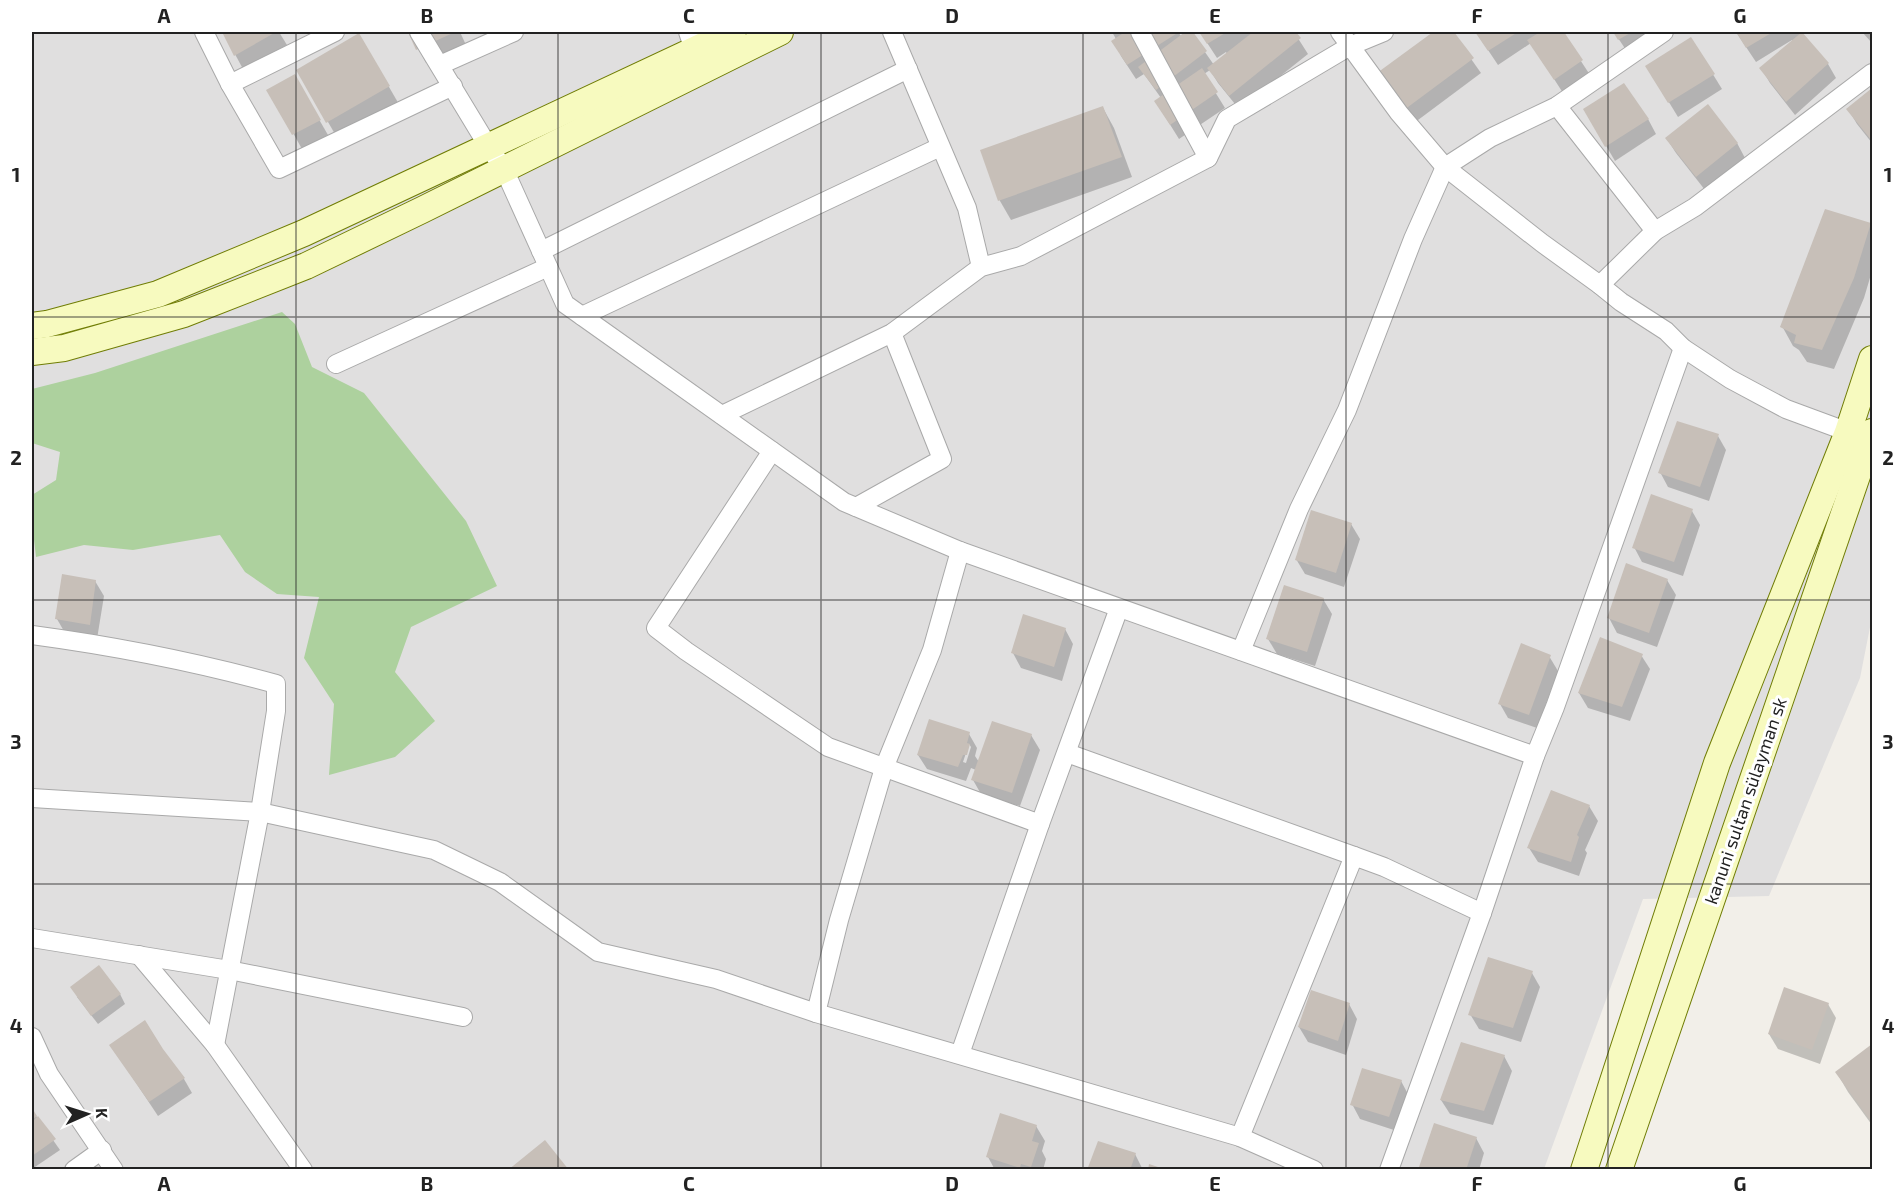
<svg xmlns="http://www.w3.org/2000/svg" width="1904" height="1201" font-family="'Exo 2',sans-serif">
  <rect width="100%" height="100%" fill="#f2efe9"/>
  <polygon fill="#e0dfdf" points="32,32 1872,32 1872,617 1860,678 1769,896 1643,899 1544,1169 32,1169"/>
  <polygon fill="#add19e" points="282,312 295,324 312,367 364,393 466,521 497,586 411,627 395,672 435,721 395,757 329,775 334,704 304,658 319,597 277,594 245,572 220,535 133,550 84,545 36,557 32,522 32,495 56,480 60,452 32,443 32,389 95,373"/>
  <g fill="#0003" fill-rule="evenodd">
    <polygon points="223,32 279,32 287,45 243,69"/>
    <polygon points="410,32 460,32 466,45 426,63"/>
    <polygon points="1112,32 1178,32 1181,36 1187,32 1191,32 1214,65 1227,54 1226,52 1217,58 1200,32 1294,32 1308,54 1239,109 1218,83 1210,70 1204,74 1225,108 1179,139 1156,102 1161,98 1144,74 1136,79 1121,56 1116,39"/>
    <polygon points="1347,32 1380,32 1358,47"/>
    <polygon points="1436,32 1452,32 1481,73 1414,123 1379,74"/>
    <polygon points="1476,32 1562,32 1590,75 1563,93 1531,43 1498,65"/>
    <polygon points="1614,32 1664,32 1628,53"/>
    <polygon points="1736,32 1801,32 1828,64 1836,78 1795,115 1770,83 1761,68 1793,41 1792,40 1756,62"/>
    <polygon points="1862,32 1872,32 1872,43"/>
    <polygon points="359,35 400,106 339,141 298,70"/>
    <polygon points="1691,39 1722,89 1678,117 1656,81"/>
    <polygon points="294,76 328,135 302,149 269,90"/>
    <polygon points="1872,90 1872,143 1857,124 1848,109"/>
    <polygon points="1103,108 1114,128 1132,177 1011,220 1000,201 982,151"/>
    <polygon points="1585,110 1648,119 1656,134 1615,161"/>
    <polygon points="1667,139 1737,143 1745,158 1705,190 1676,153"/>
    <polygon points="1870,224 1872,229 1872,271 1864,298 1834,369 1807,362 1799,350 1793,346 1782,326"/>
    <polygon points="1718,436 1726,450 1709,501 1668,487 1660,472"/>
    <polygon points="1692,511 1700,525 1683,576 1642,562 1634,547"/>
    <polygon points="1351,524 1360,539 1344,587 1305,574 1296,559"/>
    <polygon points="1667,580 1676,595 1657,647 1617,633 1609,618"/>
    <polygon points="95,581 104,596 97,639 65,633 57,619"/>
    <polygon points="1323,599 1332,614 1315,666 1277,654 1268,639"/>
    <polygon points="1065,629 1073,644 1062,681 1021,668 1013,653"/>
    <polygon points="1641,655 1650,669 1630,721 1588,708 1579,693"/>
    <polygon points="1549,656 1558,671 1537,728 1508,718 1500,704"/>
    <path d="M969,734L977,748L975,756L979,762L1031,735L1040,750L1020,806L981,794L973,780L976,770L971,768L966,781L927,769L918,755ZM969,744L971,747L966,763L963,762Z"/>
    <polygon points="1589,806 1598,821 1585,850 1587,853 1579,876 1538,862 1529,848"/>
    <polygon points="1532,973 1540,987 1521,1042 1479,1029 1470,1014"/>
    <polygon points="120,994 125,1004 98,1024 77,997"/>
    <polygon points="1349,1004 1357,1019 1346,1055 1308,1042 1299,1027"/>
    <polygon points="1828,1004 1836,1018 1820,1064 1778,1049 1769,1034"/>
    <polygon points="111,1045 161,1050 184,1079 192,1093 158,1116"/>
    <polygon points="1872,1046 1872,1125 1848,1092 1837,1073"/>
    <polygon points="1504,1056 1512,1071 1493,1125 1450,1114 1441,1100"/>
    <polygon points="1401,1081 1409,1096 1397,1131 1360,1119 1352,1104"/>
    <polygon points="32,1110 60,1150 32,1169"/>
    <polygon points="1036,1126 1045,1141 1042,1151 1046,1159 1043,1170 995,1170 988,1157"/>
    <polygon points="1476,1138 1484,1153 1479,1170 1420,1170"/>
    <polygon points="1135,1154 1143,1170 1089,1170"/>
  </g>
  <g fill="#c7bfb8">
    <polygon points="222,32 276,32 234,56"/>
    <polygon points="408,32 455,32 416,50"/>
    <polygon points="1125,32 1179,32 1127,65 1111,41"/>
    <polygon points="1185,32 1193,32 1207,51 1156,90 1138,67"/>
    <polygon points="1199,32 1227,32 1207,44"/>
    <polygon points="1253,32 1296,32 1301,38 1229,96 1207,68"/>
    <polygon points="1433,32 1454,32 1474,58 1404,110 1377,73"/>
    <polygon points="1475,32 1518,32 1488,51"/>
    <polygon points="1540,32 1564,32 1583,60 1554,80 1527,40"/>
    <polygon points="1613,32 1632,32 1618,40"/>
    <polygon points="1736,32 1773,32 1746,48"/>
    <polygon points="1802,32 1829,63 1786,102 1759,68"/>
    <polygon points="359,33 390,86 326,123 296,70"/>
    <polygon points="1691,37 1715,74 1668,103 1645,66"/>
    <polygon points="1202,68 1218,92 1170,125 1154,101"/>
    <polygon points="295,74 321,120 292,135 266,90"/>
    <polygon points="1624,83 1649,119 1605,147 1583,109"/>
    <polygon points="1872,88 1872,141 1846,109"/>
    <polygon points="1708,104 1738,143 1696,177 1665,138"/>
    <polygon points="1103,106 1122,157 998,201 980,150"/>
    <polygon points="1825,209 1871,223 1854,278 1822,350 1794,343 1796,335 1780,327"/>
    <polygon points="1677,421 1719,434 1700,487 1658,473"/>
    <polygon points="1651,494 1693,509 1674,562 1632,548"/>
    <polygon points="1311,510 1352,523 1336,573 1295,560"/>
    <polygon points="1626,563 1668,579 1649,633 1607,618"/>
    <polygon points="62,574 96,580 90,625 55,619"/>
    <polygon points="1284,585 1324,598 1307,652 1266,639"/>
    <polygon points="1023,614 1066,628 1054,667 1011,653"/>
    <polygon points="1600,637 1643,654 1622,707 1578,693"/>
    <polygon points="1521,643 1551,655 1529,715 1498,704"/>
    <polygon points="929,719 970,732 967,743 970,744 967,755 963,755 958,767 917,755"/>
    <polygon points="992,721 1032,734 1012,793 971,780"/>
    <polygon points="1551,790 1590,805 1577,835 1579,837 1571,862 1527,848"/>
    <polygon points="1488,957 1533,971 1513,1028 1468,1015"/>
    <polygon points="99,965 121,994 91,1016 70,987"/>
    <polygon points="1784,987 1829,1003 1812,1050 1768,1034"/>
    <polygon points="1311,990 1350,1003 1338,1041 1298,1027"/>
    <polygon points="145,1020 163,1049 185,1078 149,1102 109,1045"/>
    <polygon points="1461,1042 1505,1055 1484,1111 1440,1100"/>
    <polygon points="1872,1044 1872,1123 1835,1072"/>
    <polygon points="1362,1068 1402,1080 1389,1117 1350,1105"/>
    <polygon points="32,1108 37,1116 32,1120"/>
    <polygon points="1000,1113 1037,1125 1032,1141 1039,1143 1031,1167 1021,1164 1020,1168 986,1157"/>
    <polygon points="38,1116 56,1139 32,1156 32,1122"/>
    <polygon points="1434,1123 1477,1137 1466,1170 1418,1170"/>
    <polygon points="545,1140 569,1170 508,1170"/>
    <polygon points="1098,1141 1136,1153 1130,1170 1087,1170"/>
    <polygon points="1149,1164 1164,1169 1164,1170 1148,1170"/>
  </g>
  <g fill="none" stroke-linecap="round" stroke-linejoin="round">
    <g stroke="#a9a9a9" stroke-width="20">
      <g id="minor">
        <polyline points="204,32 230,84 279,169 453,86"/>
        <polyline points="419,32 488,146 504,169 565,304 844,502 960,551 1535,756"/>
        <polyline points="688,32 694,50"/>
        <polyline points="892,32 967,208 981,267"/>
        <polyline points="1140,32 1208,158"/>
        <polyline points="1340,32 1399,113 1445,167 1542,243 1600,285 1621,302 1666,331 1683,348 1730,379 1786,409 1859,436"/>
        <polyline points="440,65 514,32"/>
        <polyline points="230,84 335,32"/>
        <polyline points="1557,106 1655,231 1695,207 1872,73"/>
        <polyline points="541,251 908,69"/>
        <polyline points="1600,285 1655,231"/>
        <polyline points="582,316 940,147"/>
        <polyline points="336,364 548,267"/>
        <polyline points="722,415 892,333 981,267 1021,256 1208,158 1227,119 1350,46 1384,32"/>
        <polyline points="772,451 656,628 686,651 828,747 1040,824"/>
        <polyline points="856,507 942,459 892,333"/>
        <path d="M32,635C114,646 196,662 276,684V711L260,812L215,1045"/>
        <polyline points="1241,651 1299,509 1347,410 1413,239 1445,167 1490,138 1557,106 1664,32"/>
        <polyline points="1067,753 1354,856"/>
        <polyline points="32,798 260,812 434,850 500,882 598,952 716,979 816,1013 1240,1137 1314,1170"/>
        <polyline points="32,938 229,970 463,1017"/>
        <polyline points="139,955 215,1045 303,1170"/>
        <polyline points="816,1013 839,920 884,768 932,650 960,551"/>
        <polyline points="32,1037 49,1074 114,1170"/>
        <polyline points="960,1054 1040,824 1119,608"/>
        <polyline points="1240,1137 1354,856 1384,867 1482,913"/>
        <polyline points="74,1170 102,1150"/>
        <polyline points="1389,1170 1482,913 1535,756 1555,707 1683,348"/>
      </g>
    </g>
    <g stroke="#707d05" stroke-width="28">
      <g id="secondary">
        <polyline points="32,326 47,324 158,294 304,233 733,32"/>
        <polyline points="32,352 64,348 184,314 306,266 422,210 780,32"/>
        <polyline points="1584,1170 1717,763 1848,432 1872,359"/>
        <polyline points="1619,1170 1872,432"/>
      </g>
    </g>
    <use href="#minor" stroke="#fff" stroke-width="18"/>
    <use href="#secondary" stroke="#f7fabf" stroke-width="26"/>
  </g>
  <path fill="none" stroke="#222" stroke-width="1.5" stroke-opacity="0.55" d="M296,32V1170M558,32V1170M821,32V1170M1083,32V1170M1346,32V1170M1608,32V1170M32,317H1872M32,600H1872M32,884H1872"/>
  <g text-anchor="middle" stroke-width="6" stroke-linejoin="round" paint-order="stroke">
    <g font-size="18" fill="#222" stroke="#fff">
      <text transform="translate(1746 801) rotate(-71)" y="6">kanuni sultan sülayman sk</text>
    </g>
  </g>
  <rect width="1904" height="1201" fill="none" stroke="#ffffff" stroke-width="66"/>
  <g transform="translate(87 1114) rotate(87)" stroke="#ffffff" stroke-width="4.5" paint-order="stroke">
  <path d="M0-4.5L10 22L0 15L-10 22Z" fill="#222222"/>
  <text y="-9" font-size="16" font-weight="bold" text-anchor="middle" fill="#222222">K</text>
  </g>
  <rect x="33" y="33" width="1838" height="1135" fill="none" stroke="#222" stroke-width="2"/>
  <g font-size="20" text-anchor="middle" font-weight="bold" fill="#222">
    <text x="164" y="23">A</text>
    <text x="427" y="23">B</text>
    <text x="689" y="23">C</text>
    <text x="952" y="23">D</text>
    <text x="1215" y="23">E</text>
    <text x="1477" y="23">F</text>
    <text x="1740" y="23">G</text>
    <text x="16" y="182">1</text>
    <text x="1888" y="182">1</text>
    <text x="16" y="465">2</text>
    <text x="1888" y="465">2</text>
    <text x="16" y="749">3</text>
    <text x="1888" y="749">3</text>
    <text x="16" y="1033">4</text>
    <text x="1888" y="1033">4</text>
    <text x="164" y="1191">A</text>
    <text x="427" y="1191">B</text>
    <text x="689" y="1191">C</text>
    <text x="952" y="1191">D</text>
    <text x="1215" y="1191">E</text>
    <text x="1477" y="1191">F</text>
    <text x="1740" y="1191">G</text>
  </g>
</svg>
